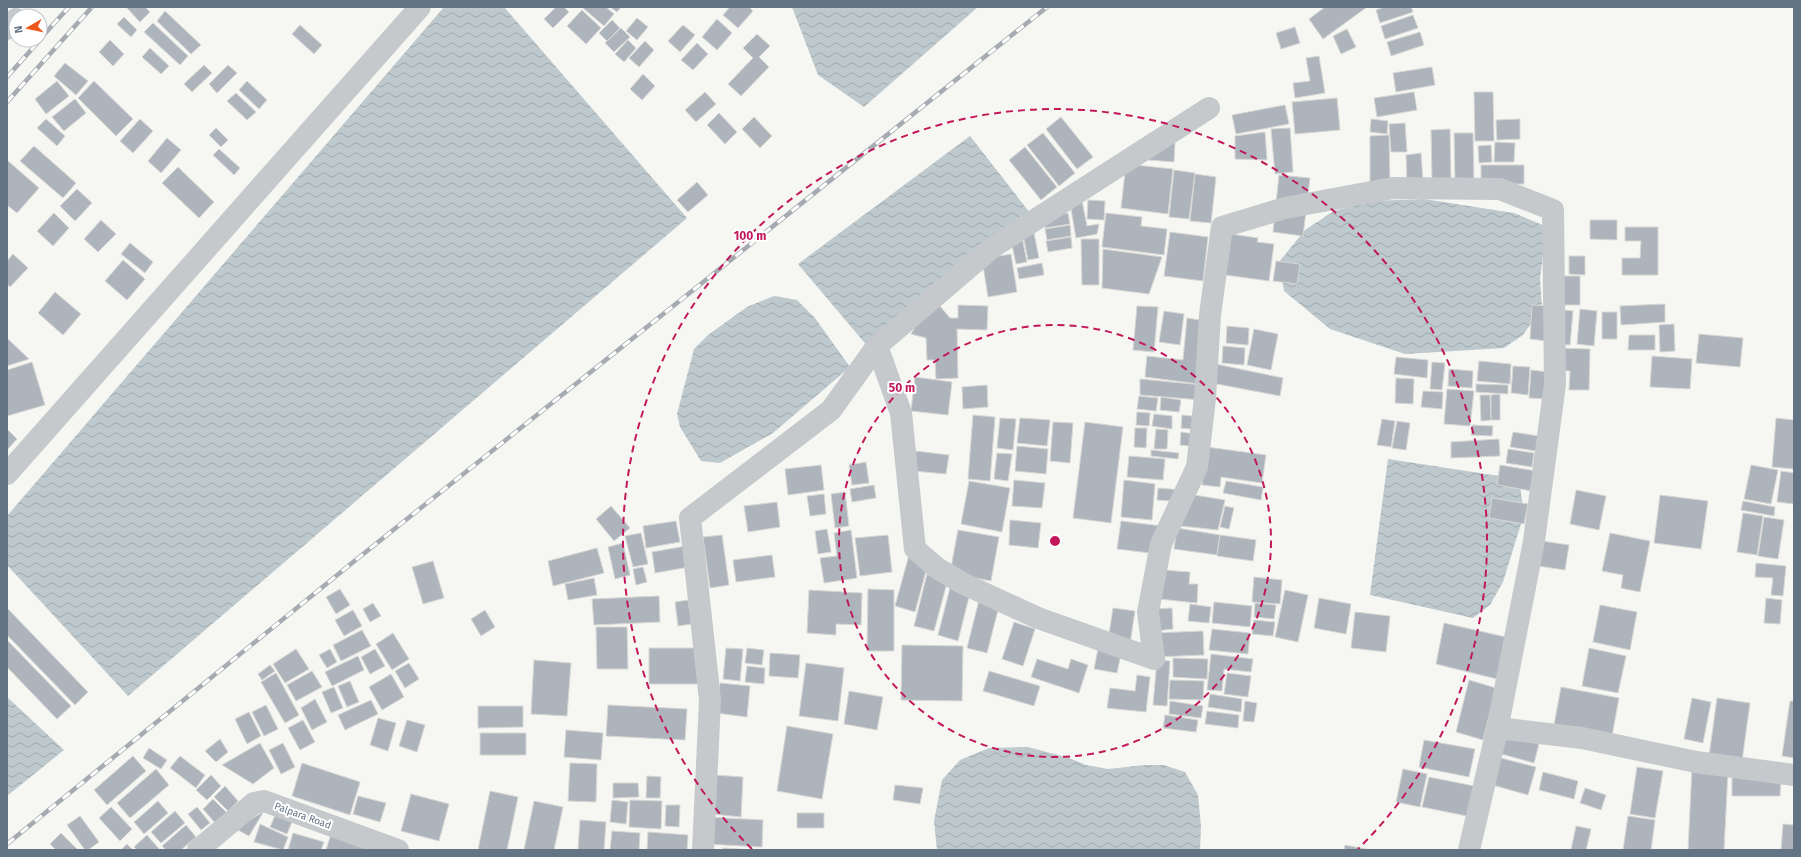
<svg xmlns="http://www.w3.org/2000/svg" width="1801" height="857" font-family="'Fira Sans',sans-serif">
  <defs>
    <pattern id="water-waves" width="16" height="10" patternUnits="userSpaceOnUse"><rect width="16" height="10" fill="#bec9ce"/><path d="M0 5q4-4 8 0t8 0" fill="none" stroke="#9ea8ad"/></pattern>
  </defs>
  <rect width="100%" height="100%" fill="#f6f6f2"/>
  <g fill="url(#water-waves)">
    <polygon points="444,7 504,7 687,218 128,696 7,565 7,516"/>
    <polygon points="792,7 978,7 864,107 818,75"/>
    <polygon points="970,136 1030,213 869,348 798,264"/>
    <polygon points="1424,199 1514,213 1545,226 1544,248 1540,278 1542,308 1523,335 1504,348 1405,354 1330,329 1284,291 1279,262 1305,230 1334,211 1372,201"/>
    <polygon points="774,296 797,300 815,318 850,367 773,433 720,463 701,461 680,427 677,414 694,349 708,335 747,307"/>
    <polygon points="1388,459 1519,479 1524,514 1503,582 1490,605 1473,618 1370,595"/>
    <polygon points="7,697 64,750 7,796"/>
    <polygon points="1028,747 1069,758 1086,765 1108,769 1145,765 1164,765 1185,772 1198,795 1201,826 1200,850 937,850 934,821 942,780 960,760 989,748"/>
  </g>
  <g fill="#adb4bb" stroke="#d7d7d5">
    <polygon points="126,7 145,7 150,12 140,22"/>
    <polygon points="556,7 564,7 569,12 553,28 544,19"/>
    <polygon points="584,7 606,7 614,14 604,26 583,8"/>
    <polygon points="610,7 621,7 617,12"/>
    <polygon points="730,7 749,7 753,11 738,28 723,15"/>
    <polygon points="1325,7 1367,7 1323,39 1309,19"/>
    <polygon points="1384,7 1411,7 1413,12 1380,23 1376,10"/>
    <polygon points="582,10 601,28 586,44 567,26"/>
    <polygon points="165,11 201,45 191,54 157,21"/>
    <polygon points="1413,15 1418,28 1385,39 1381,26"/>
    <polygon points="124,17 137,30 131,37 117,24"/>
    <polygon points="637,18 648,27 637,40 626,31"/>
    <polygon points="717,19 732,33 717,50 702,37"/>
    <polygon points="612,20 620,28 607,41 599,33"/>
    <polygon points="153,23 188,56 180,65 144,32"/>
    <polygon points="300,25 322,45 314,54 292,34"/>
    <polygon points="683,25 695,35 680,52 668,41"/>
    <polygon points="1295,27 1300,43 1281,49 1276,33"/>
    <polygon points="621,28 630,37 614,52 605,43"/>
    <polygon points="1347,29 1356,47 1341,54 1333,36"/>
    <polygon points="1420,32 1424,45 1391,56 1387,42"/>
    <polygon points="757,34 770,46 759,57 769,67 741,96 728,84 753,58 743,48"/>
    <polygon points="110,40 124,54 113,66 99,52"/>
    <polygon points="628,40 636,48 624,62 615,54"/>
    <polygon points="645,41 654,50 639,67 629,58"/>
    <polygon points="697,43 708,54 693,70 681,60"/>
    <polygon points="150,48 169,66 161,74 142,57"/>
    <polygon points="1319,56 1325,93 1295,98 1293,83 1310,81 1306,58"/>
    <polygon points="65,63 88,81 76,95 54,76"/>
    <polygon points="204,65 212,73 192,92 184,84"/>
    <polygon points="228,65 237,73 217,93 209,84"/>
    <polygon points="1432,67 1435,85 1396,92 1393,73"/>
    <polygon points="643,74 655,86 642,100 630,89"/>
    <polygon points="57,81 69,96 46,114 35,99"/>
    <polygon points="94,81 133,119 116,136 78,98"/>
    <polygon points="247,81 267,100 259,109 239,90"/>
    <polygon points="705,92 716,104 696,122 685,110"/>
    <polygon points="1414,92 1417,110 1377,117 1374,98"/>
    <polygon points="1474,92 1493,92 1494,141 1475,141"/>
    <polygon points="236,93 256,112 247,120 227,101"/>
    <polygon points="1337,98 1340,130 1295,134 1292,102"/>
    <polygon points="75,99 86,113 64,131 52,117"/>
    <polygon points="1285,105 1289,124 1236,134 1232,115"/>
    <polygon points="719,113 737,132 725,144 707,125"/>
    <polygon points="754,117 772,136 760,148 742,129"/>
    <polygon points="1061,117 1093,157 1077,169 1046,129"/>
    <polygon points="46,119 65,136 57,146 37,128"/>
    <polygon points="140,119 153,131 133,153 120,141"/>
    <polygon points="1371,119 1388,121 1387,134 1370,132"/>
    <polygon points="1520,119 1520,139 1497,140 1496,120"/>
    <polygon points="1176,123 1174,162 1148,160"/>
    <polygon points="1405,123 1407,152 1391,152 1389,124"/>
    <polygon points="216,128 228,140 221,147 209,135"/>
    <polygon points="1290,128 1293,172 1275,174 1271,129"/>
    <polygon points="1450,129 1451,179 1432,179 1431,130"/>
    <polygon points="1265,132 1267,160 1235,159 1235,136"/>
    <polygon points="1043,133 1075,173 1059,186 1027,145"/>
    <polygon points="1454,133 1473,133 1474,183 1455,183"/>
    <polygon points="1389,135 1390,185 1370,186 1370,136"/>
    <polygon points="167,138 181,150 161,173 148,161"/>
    <polygon points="1495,142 1515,143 1514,162 1494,162"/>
    <polygon points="1491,145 1492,162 1479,163 1478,146"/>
    <polygon points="34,146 76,183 63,198 20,161"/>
    <polygon points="1025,147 1057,187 1041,200 1009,160"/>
    <polygon points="219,149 240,168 234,175 213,155"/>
    <polygon points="1421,153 1423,182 1407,183 1406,155"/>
    <polygon points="7,160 39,188 17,213 7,205"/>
    <polygon points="1126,164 1173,169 1168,214 1121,208"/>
    <rect x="1481" y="165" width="43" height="19"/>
    <polygon points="178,167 214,202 199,218 162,183"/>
    <polygon points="1174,170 1195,173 1189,219 1169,217"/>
    <polygon points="1195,174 1216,177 1211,223 1190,221"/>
    <polygon points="1279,175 1310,178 1303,236 1273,232"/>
    <polygon points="697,182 708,195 688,212 677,200"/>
    <polygon points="77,189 92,203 75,221 60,206"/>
    <polygon points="1088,200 1105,201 1104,220 1087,219"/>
    <polygon points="1082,201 1087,226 1099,224 1097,234 1076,238 1070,203"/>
    <polygon points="54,213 69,228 53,246 37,231"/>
    <polygon points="1068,213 1070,224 1045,228 1043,217"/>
    <polygon points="1106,213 1142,217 1141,226 1167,229 1164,255 1102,247"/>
    <polygon points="101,220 116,234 98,252 84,239"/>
    <polygon points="1590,220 1617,220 1617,240 1590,239"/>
    <polygon points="1070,225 1071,236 1047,240 1045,229"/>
    <polygon points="1625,227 1658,227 1658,275 1622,275 1622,258 1640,258 1641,241 1625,241"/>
    <polygon points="1170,232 1208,237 1203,281 1164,276"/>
    <polygon points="1217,232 1258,238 1257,242 1274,244 1269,281 1211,273"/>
    <polygon points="1034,233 1039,258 1028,260 1023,235"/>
    <polygon points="1022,237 1027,262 1016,264 1011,240"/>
    <polygon points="1071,237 1072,248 1048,252 1046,241"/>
    <polygon points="1081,239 1099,239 1099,285 1082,285"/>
    <polygon points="130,243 153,262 145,273 121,254"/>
    <polygon points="1103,249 1162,257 1149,294 1102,288"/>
    <polygon points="13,254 28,268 10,287 7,284 7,261"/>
    <polygon points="1011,254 1017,292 988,297 982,259"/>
    <polygon points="1569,256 1585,256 1585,275 1569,274"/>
    <polygon points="123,260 145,279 127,300 105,281"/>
    <polygon points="1276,261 1300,264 1297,284 1273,281"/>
    <polygon points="1042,263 1044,275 1019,279 1017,268"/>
    <rect x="1558" y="276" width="22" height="29"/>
    <polygon points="55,292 81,314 63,335 38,313"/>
    <polygon points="934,299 950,318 958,318 958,305 988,306 987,330 957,329 958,378 936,379 935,360 927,360 926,338 911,334 914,329 909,320"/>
    <polygon points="1665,304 1665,322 1621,325 1620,306"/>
    <polygon points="1532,305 1550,306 1547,341 1530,339"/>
    <polygon points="1137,306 1158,307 1154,352 1133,350"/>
    <polygon points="1556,309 1573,311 1570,345 1553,344"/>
    <polygon points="1580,309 1597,311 1594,346 1577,344"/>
    <polygon points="1164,311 1184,314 1180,345 1159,342"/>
    <rect x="1602" y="312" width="15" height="27"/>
    <polygon points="1187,318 1206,321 1199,384 1145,377 1147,356 1183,360"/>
    <polygon points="1674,324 1675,351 1660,352 1659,325"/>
    <polygon points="1227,326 1249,328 1248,345 1226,343"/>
    <polygon points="1254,329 1278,334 1271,370 1247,365"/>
    <polygon points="1699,334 1743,338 1740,367 1696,363"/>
    <polygon points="1629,335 1655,335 1655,350 1628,350"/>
    <polygon points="7,339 8,339 29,359 7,366"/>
    <polygon points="1223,346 1245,348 1244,365 1222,363"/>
    <polygon points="1550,348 1590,349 1589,390 1569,390 1570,371 1550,370"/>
    <polygon points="1652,356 1692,359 1690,389 1650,387"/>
    <polygon points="1396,357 1428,360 1427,378 1394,374"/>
    <polygon points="1479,361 1511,364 1510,384 1477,381"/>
    <polygon points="32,362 45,405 7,416 7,370"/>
    <polygon points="1432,362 1445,363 1442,390 1430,389"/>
    <polygon points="1216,364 1283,378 1280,396 1212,383"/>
    <polygon points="1513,366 1530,367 1528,395 1511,393"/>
    <polygon points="1449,369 1473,371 1472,388 1448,386"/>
    <polygon points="1531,370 1548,372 1546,399 1529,398"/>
    <polygon points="915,377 952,382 948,415 911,411"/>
    <polygon points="1396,378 1414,379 1413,404 1395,403"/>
    <polygon points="1140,379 1203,385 1202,400 1140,395"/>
    <polygon points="1476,384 1508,385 1508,394 1476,392"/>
    <polygon points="987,385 988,407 963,409 962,387"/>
    <polygon points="1447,389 1474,391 1470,426 1444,424"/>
    <polygon points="1423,391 1443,392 1442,409 1421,407"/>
    <polygon points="1500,394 1500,420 1491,420 1491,395"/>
    <polygon points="1480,395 1490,395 1491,420 1481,421"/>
    <polygon points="1139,396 1158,398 1156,411 1137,409"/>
    <polygon points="1161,397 1181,400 1179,412 1160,410"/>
    <polygon points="1137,412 1150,413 1149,426 1136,425"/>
    <polygon points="1154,414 1172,416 1172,429 1152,426"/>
    <polygon points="973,415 995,417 990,481 968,479"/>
    <polygon points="1182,415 1202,417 1200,430 1181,428"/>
    <polygon points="1000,418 1016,419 1013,450 997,448"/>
    <polygon points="1020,418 1050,420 1047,446 1017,443"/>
    <polygon points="1776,418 1794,420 1794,469 1772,467"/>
    <polygon points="1382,419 1395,421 1391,447 1377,445"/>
    <polygon points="1397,421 1410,423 1406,450 1392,448"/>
    <polygon points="1053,422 1073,423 1070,463 1050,461"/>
    <polygon points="1085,422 1123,427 1111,523 1073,518"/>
    <polygon points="1472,425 1493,426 1492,436 1471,435"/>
    <polygon points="1135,428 1147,428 1146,448 1134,447"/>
    <polygon points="7,429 17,439 7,450"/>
    <polygon points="1156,429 1168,430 1167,449 1154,449"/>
    <polygon points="1181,432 1201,435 1199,447 1180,445"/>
    <polygon points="1513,432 1539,436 1536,451 1510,447"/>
    <polygon points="1499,439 1500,456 1451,458 1451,442"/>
    <polygon points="1017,446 1048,449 1046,474 1015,471"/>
    <polygon points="1207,447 1266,455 1262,483 1221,477 1220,487 1202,485"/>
    <polygon points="1508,449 1534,453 1532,467 1506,463"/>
    <polygon points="1151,450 1179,453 1178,459 1151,456"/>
    <polygon points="916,451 949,455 946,474 914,471"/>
    <polygon points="997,453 1012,454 1008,481 994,479"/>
    <polygon points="1129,456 1165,459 1163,480 1127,477"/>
    <polygon points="866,462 869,483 852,485 849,465"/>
    <polygon points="821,465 824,490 788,495 785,469"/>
    <polygon points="1500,465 1536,471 1532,491 1497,485"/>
    <polygon points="1751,465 1778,470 1771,504 1744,499"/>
    <polygon points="1781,471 1794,473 1794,504 1777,502"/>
    <polygon points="1014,480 1045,483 1042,508 1012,506"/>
    <polygon points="1124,480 1155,484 1152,520 1121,517"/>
    <polygon points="969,481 1010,488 1002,532 961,524"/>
    <polygon points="1226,481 1263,487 1261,500 1223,493"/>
    <polygon points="874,485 876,498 852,502 850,489"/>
    <polygon points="1158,488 1183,490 1183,502 1157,500"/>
    <polygon points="1576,490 1606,496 1599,530 1570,524"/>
    <polygon points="845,492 849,526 835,528 831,494"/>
    <polygon points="824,494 826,514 810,516 807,496"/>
    <polygon points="1188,494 1225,500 1218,530 1181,526"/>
    <polygon points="1660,495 1708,501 1701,549 1654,543"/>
    <polygon points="1492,498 1528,504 1524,524 1489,518"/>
    <polygon points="1743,501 1775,507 1774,516 1741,510"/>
    <polygon points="777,502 780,527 748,532 744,506"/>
    <polygon points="611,506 630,528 614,541 596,519"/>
    <polygon points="1225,506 1234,508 1229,529 1220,527"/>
    <polygon points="1743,513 1763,516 1757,555 1737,552"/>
    <polygon points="1764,517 1784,520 1778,559 1758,556"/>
    <polygon points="1010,520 1041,523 1038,548 1009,545"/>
    <polygon points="676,521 680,542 646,548 643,526"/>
    <polygon points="1121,521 1162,526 1158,554 1117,549"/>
    <polygon points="1177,528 1220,535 1217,555 1174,549"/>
    <polygon points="827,529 831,552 818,554 815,531"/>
    <polygon points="851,530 857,578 824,583 820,558 837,556 834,533"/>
    <polygon points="958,530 999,537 991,581 950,573"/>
    <polygon points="641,533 648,564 633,567 625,536"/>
    <polygon points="1610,533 1650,541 1640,592 1621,588 1623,575 1602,571"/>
    <polygon points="722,535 729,585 710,588 703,537"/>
    <polygon points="888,535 892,572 860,576 855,538"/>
    <polygon points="1220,535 1256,540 1253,561 1217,556"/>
    <polygon points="1542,541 1569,545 1565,570 1538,566"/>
    <polygon points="623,543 630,575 615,579 608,547"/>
    <polygon points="686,546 689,567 655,573 652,552"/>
    <polygon points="597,548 604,573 553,586 548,561"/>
    <polygon points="772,555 775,577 736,582 733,560"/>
    <polygon points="909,555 929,560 915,612 895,606"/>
    <polygon points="433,561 444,598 423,604 412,567"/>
    <polygon points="1756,563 1786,566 1783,596 1771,595 1773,578 1755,577"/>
    <polygon points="643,567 647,582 636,585 633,569"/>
    <polygon points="1162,570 1190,572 1189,584 1198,584 1197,603 1159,599"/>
    <polygon points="927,574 948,579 934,631 914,626"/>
    <polygon points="1254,577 1282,580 1280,604 1252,602"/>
    <polygon points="594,578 597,595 568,600 565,584"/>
    <polygon points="951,584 971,589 958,641 938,635"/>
    <polygon points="340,589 350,605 336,614 326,597"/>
    <polygon points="868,589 894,590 894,651 867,651"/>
    <polygon points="809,590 862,593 861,625 836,624 836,635 807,633"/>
    <polygon points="1285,590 1308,595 1298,642 1275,637"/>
    <polygon points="659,596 660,622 594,625 592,599"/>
    <polygon points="980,596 1000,602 987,653 967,648"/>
    <polygon points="1319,598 1351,604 1346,634 1314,628"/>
    <polygon points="1766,598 1782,600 1780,624 1764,623"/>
    <polygon points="688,600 692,624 678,626 675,602"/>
    <polygon points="1214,602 1252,606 1250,627 1212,623"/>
    <polygon points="373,603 381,616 370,622 363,609"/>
    <polygon points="1255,603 1276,605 1274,619 1254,617"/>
    <polygon points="1190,604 1211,607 1209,623 1188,621"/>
    <polygon points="1600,605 1637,612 1630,650 1593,642"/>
    <polygon points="7,608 88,692 75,705 7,635"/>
    <polygon points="1113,608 1135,611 1130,644 1108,641"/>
    <polygon points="1172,608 1173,629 1156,631 1154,609"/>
    <polygon points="353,610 362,626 344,636 335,620"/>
    <polygon points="485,610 495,627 481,636 471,619"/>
    <polygon points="1355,612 1390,616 1386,652 1351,648"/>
    <polygon points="1254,620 1275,622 1273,636 1252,634"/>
    <polygon points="1014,622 1035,629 1023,666 1002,659"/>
    <polygon points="1444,623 1510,638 1501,680 1436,664"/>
    <polygon points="596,627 627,627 628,669 597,669"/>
    <polygon points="1212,629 1250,633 1248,654 1209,650"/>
    <polygon points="362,630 371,646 341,661 333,645"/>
    <polygon points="1203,631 1204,655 1156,657 1155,633"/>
    <polygon points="393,633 409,659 392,670 376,644"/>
    <polygon points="7,640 71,706 57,719 7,667"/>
    <polygon points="902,645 963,646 962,701 901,700"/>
    <rect x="649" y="648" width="49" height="36"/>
    <polygon points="726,648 743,649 740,681 723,679"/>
    <polygon points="747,648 764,650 762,665 745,663"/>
    <polygon points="1589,648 1626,656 1618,693 1582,686"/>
    <polygon points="296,649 309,669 285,683 273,664"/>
    <polygon points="330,649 337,662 327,668 319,655"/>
    <polygon points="375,649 385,666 370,674 361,657"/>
    <polygon points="1098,649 1121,654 1117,673 1094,669"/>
    <polygon points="770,653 800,655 798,678 769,676"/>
    <polygon points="1211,654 1253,659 1251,672 1224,669 1222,691 1207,690"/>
    <polygon points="358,656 364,670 332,686 325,672"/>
    <polygon points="1173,658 1208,659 1207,679 1173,677"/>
    <polygon points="1037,659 1068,669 1071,659 1088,665 1079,693 1031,677"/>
    <polygon points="534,660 571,663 567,716 531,714"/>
    <polygon points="1157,660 1170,661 1167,706 1153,705"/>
    <polygon points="409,663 419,679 405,688 395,671"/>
    <polygon points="806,663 844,668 838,721 799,716"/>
    <polygon points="270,665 275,671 262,680 258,674"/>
    <polygon points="747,666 765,668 764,684 745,682"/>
    <polygon points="312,671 322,687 296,701 287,685"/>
    <polygon points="989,671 1040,686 1034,706 983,691"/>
    <polygon points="276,673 299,715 285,723 261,682"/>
    <polygon points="1227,673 1251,676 1248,697 1224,694"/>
    <polygon points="391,674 404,697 382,710 369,687"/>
    <polygon points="1137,675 1150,677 1146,712 1107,708 1110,688 1135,691"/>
    <polygon points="1170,680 1204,681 1203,700 1169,699"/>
    <polygon points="1469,680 1496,688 1483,740 1456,732"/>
    <polygon points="350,681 359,702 347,707 338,686"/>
    <polygon points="720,683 750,686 747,717 716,713"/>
    <polygon points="334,687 343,708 331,713 322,692"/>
    <polygon points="1561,687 1619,698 1612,736 1554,725"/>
    <polygon points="849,691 883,697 877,730 844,724"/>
    <polygon points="1210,694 1242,699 1241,712 1208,707"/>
    <polygon points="1692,698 1711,702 1703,743 1684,739"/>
    <polygon points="1717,698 1750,703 1742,761 1709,756"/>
    <polygon points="315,699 327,722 312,730 301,708"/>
    <polygon points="371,700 378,714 345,730 338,715"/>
    <polygon points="1170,701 1203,706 1201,718 1169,714"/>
    <polygon points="1245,701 1257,703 1254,722 1243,721"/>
    <polygon points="1790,701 1794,701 1794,758 1782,756"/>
    <polygon points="266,705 278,729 264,736 252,712"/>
    <polygon points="608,705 687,709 685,740 606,736"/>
    <polygon points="478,706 523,706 523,727 478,728"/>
    <polygon points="1207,711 1239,715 1238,728 1205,724"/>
    <polygon points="249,712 261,736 247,744 235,719"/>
    <polygon points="1165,715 1198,720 1196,732 1163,728"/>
    <polygon points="378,718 396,723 388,751 370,745"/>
    <polygon points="303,720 315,742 300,750 288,728"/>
    <polygon points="407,720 425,725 417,752 399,746"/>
    <polygon points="787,726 833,734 822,799 777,791"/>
    <polygon points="566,730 603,733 601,760 564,757"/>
    <rect x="480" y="733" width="46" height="22"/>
    <polygon points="1503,734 1539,744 1534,763 1498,753"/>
    <polygon points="220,739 228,752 216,762 205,751"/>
    <polygon points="1424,740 1475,749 1469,777 1419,767"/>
    <polygon points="260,743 274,768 253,784 222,765"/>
    <polygon points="283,743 295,767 281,774 269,750"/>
    <polygon points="149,748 167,760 161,769 143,758"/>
    <polygon points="133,756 146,771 107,805 94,790"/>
    <polygon points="180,756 205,775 196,788 170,768"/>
    <polygon points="1497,757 1536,767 1528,795 1489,784"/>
    <polygon points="302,763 360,782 350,815 292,796"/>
    <polygon points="570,763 597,764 596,802 568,801"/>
    <polygon points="1637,767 1663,771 1655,818 1630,814"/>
    <polygon points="1692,768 1728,770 1724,850 1688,850"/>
    <polygon points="156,769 169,785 130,818 117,803"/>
    <polygon points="1403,769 1427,774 1420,807 1396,802"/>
    <polygon points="1732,771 1781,777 1780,796 1732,796"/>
    <polygon points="1543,772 1578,781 1574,799 1539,790"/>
    <polygon points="211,775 221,786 207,800 196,790"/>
    <polygon points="715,775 743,777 741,817 712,814"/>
    <polygon points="647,776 661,777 660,798 646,798"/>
    <polygon points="1429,777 1474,786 1467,816 1422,807"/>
    <polygon points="613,783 638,783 639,797 613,798"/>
    <polygon points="895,785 923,788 920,804 893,800"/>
    <polygon points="225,786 238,801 228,811 214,797"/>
    <polygon points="1585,788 1606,795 1601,810 1580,803"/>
    <polygon points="490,791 518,797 507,850 478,850"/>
    <polygon points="411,794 449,804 439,841 401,831"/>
    <polygon points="358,796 386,803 380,822 353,814"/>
    <polygon points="213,799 227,813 216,824 203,809"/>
    <polygon points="612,800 628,802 626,824 610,822"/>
    <polygon points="630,800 662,801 661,829 629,827"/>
    <polygon points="158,801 168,813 144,834 134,822"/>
    <polygon points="534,801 563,807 554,850 524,850"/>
    <polygon points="666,805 680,805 679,827 665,826"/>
    <polygon points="111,807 132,829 120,841 99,818"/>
    <polygon points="197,807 210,823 201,830 188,814"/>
    <polygon points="278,809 294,817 287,834 270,827"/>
    <polygon points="175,811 185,823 161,843 151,832"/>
    <polygon points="264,811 249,836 236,829"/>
    <rect x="797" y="813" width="27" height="15"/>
    <polygon points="80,816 99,842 88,850 85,850 67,825"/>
    <polygon points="1628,816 1655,820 1651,850 1623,850"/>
    <polygon points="706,817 763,820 762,847 705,844"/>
    <polygon points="580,820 606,822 604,850 578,850"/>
    <polygon points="260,824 288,837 283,850 254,842"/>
    <polygon points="1783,824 1794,825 1794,850 1781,850"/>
    <polygon points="186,825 196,837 181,850 166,850 162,846"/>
    <polygon points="1576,826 1591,829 1586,850 1571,850"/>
    <polygon points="332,831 388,850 326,850"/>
    <polygon points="612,831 640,833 639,850 610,850"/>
    <polygon points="648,832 688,835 687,850 647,850"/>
    <polygon points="61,833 78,850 56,850 50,844"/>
    <polygon points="293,833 324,842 321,850 288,850"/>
    <polygon points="147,835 160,850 137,850 134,847"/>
    <polygon points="127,844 133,850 121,850"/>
    <polygon points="1345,845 1371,850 1344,850"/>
    <polygon points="723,848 751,850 723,850"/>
  </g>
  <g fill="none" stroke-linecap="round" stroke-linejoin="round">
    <g stroke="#c5c9cc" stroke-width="22">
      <polyline points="7,29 16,19"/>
      <polyline points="877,346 901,413 915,549 937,568 962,583 1038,618 1154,659 1148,612 1161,544 1197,467 1205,398 1210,315 1222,227 1285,208 1393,188 1500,189 1553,210 1555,384 1534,541 1497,730 1469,850"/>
      <polyline points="7,474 420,7"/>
      <polyline points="1497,730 1506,729 1582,738 1696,762 1794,775"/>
      <polyline points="198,850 254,803 264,801 398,850"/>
      <polyline points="703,850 710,700 690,518 831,410 877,346 993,247 1209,108"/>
    </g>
    <g stroke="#a5abb1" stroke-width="4.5">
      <g id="rail">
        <polyline points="40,39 69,7"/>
        <polyline points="7,77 40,40"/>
        <polyline points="7,102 92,7"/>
        <polyline points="7,844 352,563 1047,7"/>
      </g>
    </g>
    <use href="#rail" stroke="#fff" stroke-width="3" stroke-dasharray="9" stroke-linecap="butt"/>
  </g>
  <g fill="none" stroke="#c2185b" stroke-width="2" stroke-dasharray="7 5">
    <circle cx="1055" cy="541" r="216"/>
    <path d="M752 849A432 432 0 1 1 1358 849"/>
  </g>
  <g text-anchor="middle" stroke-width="4" stroke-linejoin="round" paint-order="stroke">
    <g font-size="10" fill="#637485" stroke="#fff">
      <text transform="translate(303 815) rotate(20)" y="4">Palpara Road</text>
    </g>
  </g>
  <circle cx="1055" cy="541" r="6" fill="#c2185b" stroke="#fff" stroke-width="2"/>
  <g font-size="12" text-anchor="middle" font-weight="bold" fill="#c2185b" stroke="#fff" stroke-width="4" stroke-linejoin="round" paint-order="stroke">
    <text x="750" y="240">100 m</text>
    <text x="902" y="392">50 m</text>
  </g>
  <rect width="1801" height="857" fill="none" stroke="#637485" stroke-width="16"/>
  <g transform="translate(28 28) rotate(261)"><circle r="19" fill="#ffffff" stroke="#c1c7ce"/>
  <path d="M0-3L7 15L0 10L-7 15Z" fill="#ed571b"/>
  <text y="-6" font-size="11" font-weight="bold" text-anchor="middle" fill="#637485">N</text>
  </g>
</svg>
